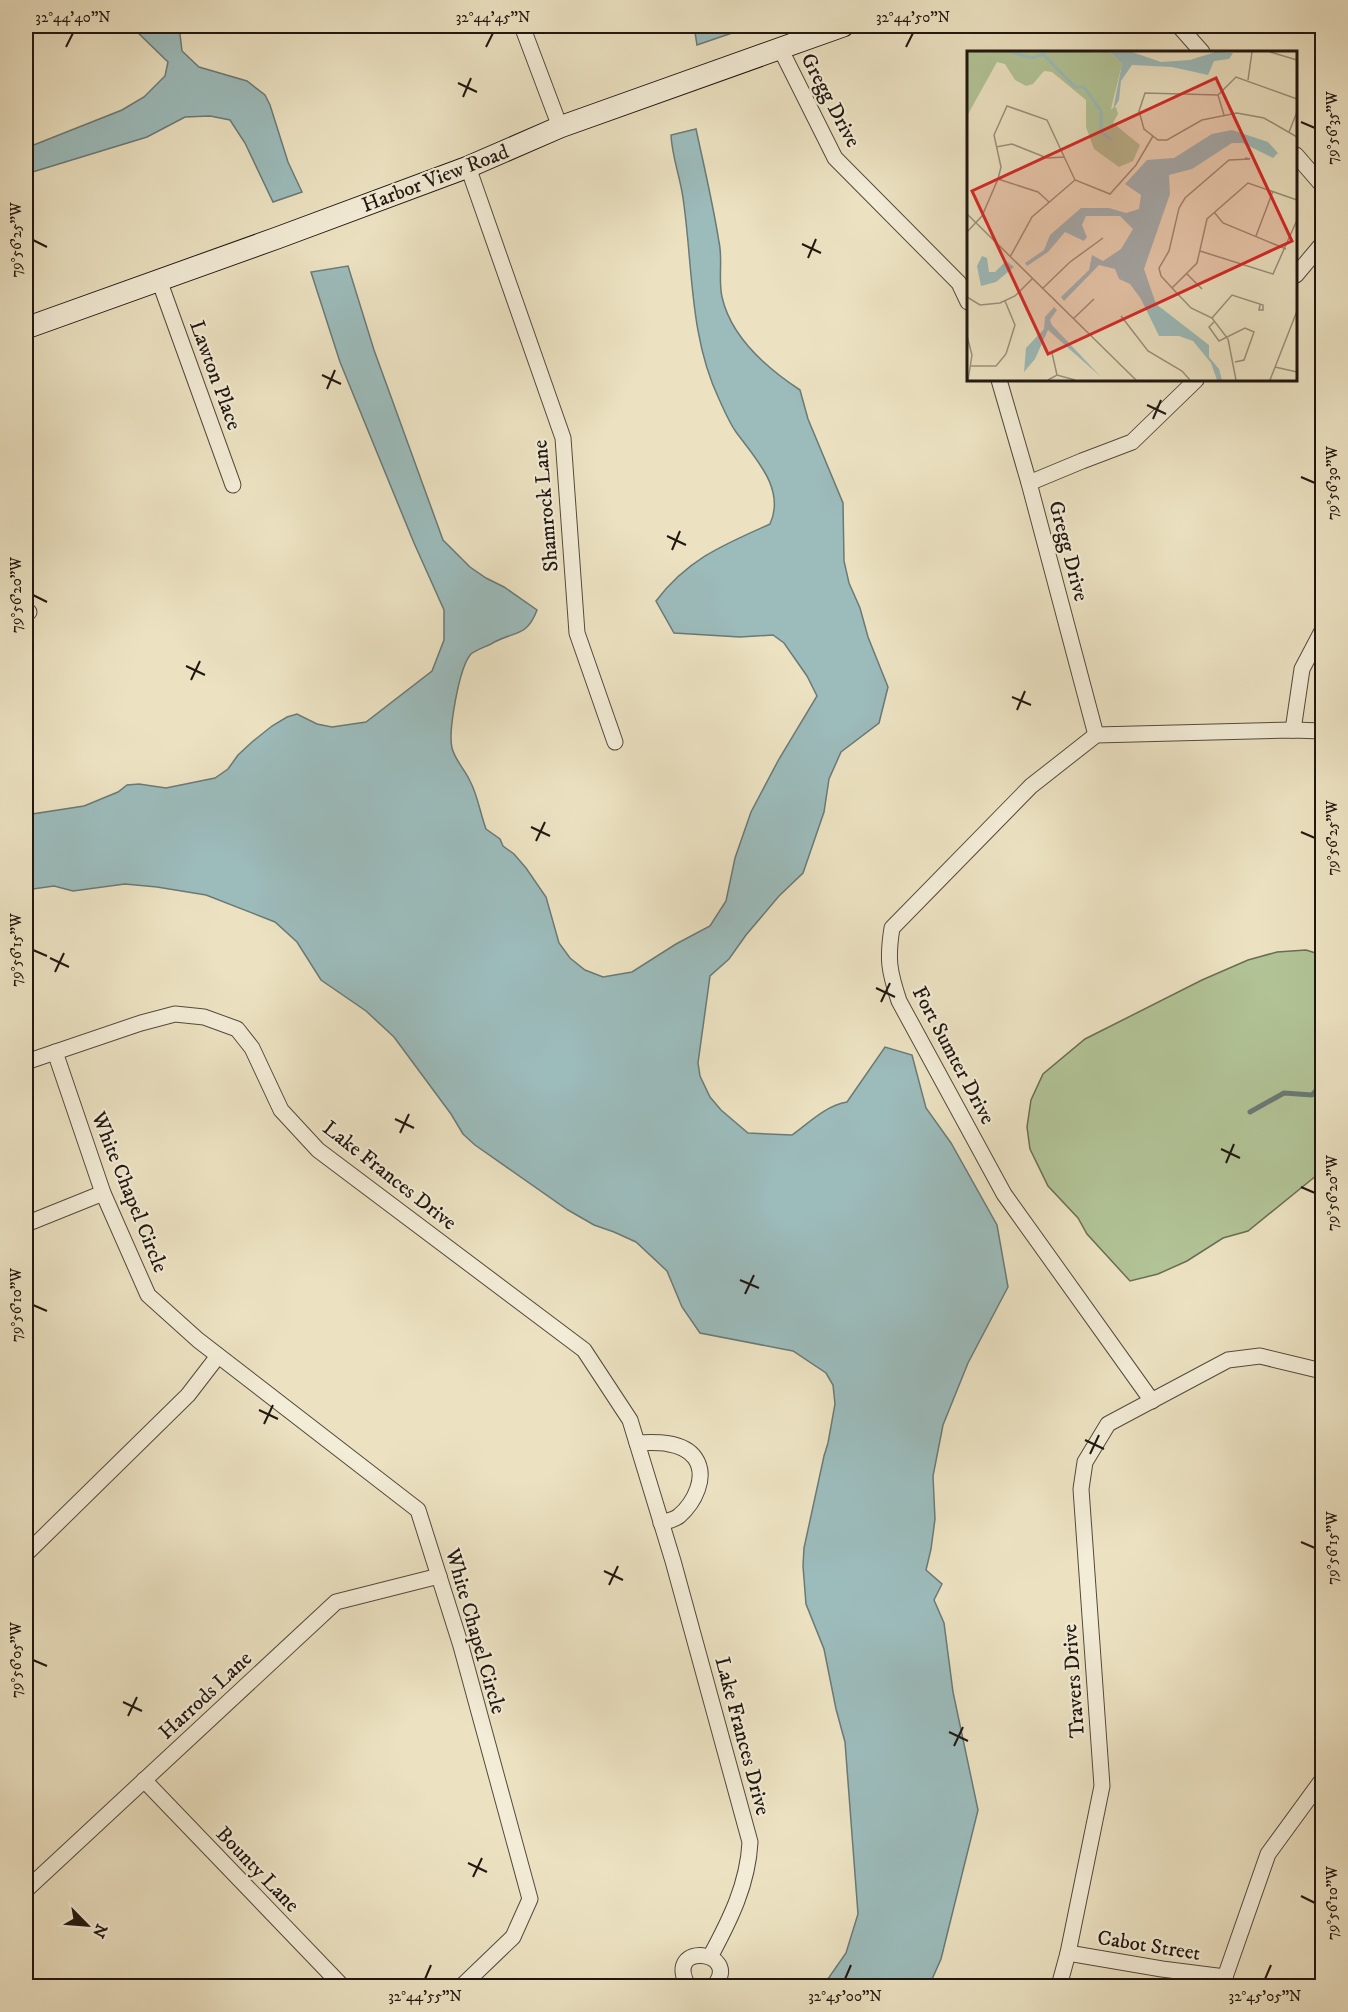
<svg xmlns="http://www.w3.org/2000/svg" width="1348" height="2012" font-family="'IM FELL DW Pica',serif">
  <rect width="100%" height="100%" fill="#ece2c2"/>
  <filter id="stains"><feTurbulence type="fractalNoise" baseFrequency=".00333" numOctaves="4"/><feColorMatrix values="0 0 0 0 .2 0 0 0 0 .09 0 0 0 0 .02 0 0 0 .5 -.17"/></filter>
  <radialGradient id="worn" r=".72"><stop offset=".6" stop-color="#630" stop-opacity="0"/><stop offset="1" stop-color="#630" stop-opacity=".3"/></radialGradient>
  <polygon fill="#b2c497" stroke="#696e54" stroke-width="1.5" points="1306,950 1322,955 1322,1171 1248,1231 1223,1238 1187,1261 1158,1274 1130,1281 1087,1234 1078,1218 1048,1186 1030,1149 1027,1127 1031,1100 1043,1074 1085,1039 1202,980 1248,960 1277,952"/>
  <g fill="#9cbcbc" stroke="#6a7a77" stroke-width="1.5">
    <polygon points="131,26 179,26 182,51 199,67 247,81 265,95 270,105 288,162 302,192 273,202 245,143 230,120 210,116 185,117 147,137 26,174 26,148 122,110 144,97 165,76 168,62"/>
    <polygon points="694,26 755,26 753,28 738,27 732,33 697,45"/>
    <path d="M696,129C704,166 713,204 719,242C723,260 718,279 722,297C731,337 768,369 800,390L808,419L843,503L844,561L849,583L860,608L868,637L888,687L879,723L841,752L829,779L824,812L803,873L779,896L746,935L729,959L710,976L698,1063L700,1076L710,1097L721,1110L748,1133L792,1135C810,1122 825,1106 847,1102L885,1047L912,1055L926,1108L951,1143L997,1225L1008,1287L968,1363L943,1425L933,1476L935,1519L931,1549L926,1570L942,1584L934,1600L944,1623L953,1692L978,1810L941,1959L929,1986H823L846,1953L858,1914L845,1742L836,1709L824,1649L806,1604L803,1566L804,1548L824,1456L828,1443L835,1404L833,1385L826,1373L793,1351L700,1333L682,1307L667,1271L636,1242L614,1232L594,1225L568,1210L475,1145L463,1134L451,1114L394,1037L366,1011L321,980L297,942L275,922L206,895L157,887L125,884L73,891L54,886L26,890V815L84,806L118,792L127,785L139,784L166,788L215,778L228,769L238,755L252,742L272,726L287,717L297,714L317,724L332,727L366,722L432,671L444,640V610L414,543L340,362L311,272L348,266L374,350L443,540L470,567L486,578L504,587L537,610C526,639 514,630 491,644C485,647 476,650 471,654C459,667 448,732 452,748C455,760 465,770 470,781C478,796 480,813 486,829L500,839L503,846L514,854L526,868L546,897L559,943L570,958L585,970L603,977L632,972L676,944L710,926L726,901L735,858L751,812L779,759L817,696L807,676L784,643L773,635L740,637L674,633L656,601C688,559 723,545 770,524C786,489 755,458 736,432C729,422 724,410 719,399C689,336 693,265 683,198C680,176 672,157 671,135Z"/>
  </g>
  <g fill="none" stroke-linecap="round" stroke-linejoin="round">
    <polyline stroke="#6a7a77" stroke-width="5" points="1250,1112 1284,1093 1312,1095 1322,1084"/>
    <g stroke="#534a3c" stroke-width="17">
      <g id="minor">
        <polyline points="522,26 560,127"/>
        <polyline points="1179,26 1202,52"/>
        <polyline points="780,48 835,158 959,283 968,302"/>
        <polyline points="1296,155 1322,185"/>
        <polyline points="468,167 563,438 577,633 615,742"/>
        <polyline points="1296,275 1322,244"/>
        <polyline points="159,280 233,485"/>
        <polyline points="999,380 1029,483 1096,735"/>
        <polyline points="1029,483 1082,461 1132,442 1196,380"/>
        <polyline points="26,612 29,612"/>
        <polyline points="1293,730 1302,669 1322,631"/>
        <polyline points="55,1052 103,1193 148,1295 198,1340 418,1510 461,1646 530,1899 513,1937 462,1986"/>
        <path d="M26,1062L141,1023L175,1014L204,1017L237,1029L252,1048L281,1110L318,1150L584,1350L630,1420L673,1561L750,1842C748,1884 730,1920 710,1957"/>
        <polyline points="26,1224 103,1193"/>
        <path d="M1152,1401L1004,1194L899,1001C889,971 887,959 892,928L1031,786L1096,735L1293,730L1322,731"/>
        <path d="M637,1443C655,1442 683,1441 695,1458C708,1477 694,1503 679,1516C674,1520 667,1521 661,1523"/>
        <polyline points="26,1554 188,1395 218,1356"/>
        <polyline points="144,1780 342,1986"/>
        <polyline points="26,1890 336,1602 439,1576"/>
        <polyline points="1068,1953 1162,1969 1225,1977"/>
        <path d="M688,1986C663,1940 743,1951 714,1986"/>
        <polyline points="1059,1986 1068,1953 1102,1786 1081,1489 1085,1462 1108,1424 1228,1360 1260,1356 1322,1371"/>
        <polyline points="1227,1986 1225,1977 1268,1854 1322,1780"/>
      </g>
    </g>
    <g stroke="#201710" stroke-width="23">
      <polyline id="secondary" points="26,328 277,238 468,167 560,127 843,26"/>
    </g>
    <use href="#minor" stroke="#f3ecd7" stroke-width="15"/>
    <use href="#secondary" stroke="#f3ecd7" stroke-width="21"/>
  </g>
  <path fill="none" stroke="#201710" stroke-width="2" d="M66,47L73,33M486,47L493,33M906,47L913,33M458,83L477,92M463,97L471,78M1301,122L1315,128M33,240L47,247M802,244L821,253M808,258L816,239M322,375L341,384M327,389L335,370M1147,405L1166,414M1153,419L1161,400M1301,477L1315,483M667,536L686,545M672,550L680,531M33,595L47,602M186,666L205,675M191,680L200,661M1012,697L1031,705M1017,710L1025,691M531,827L550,836M1301,832L1315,838M536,841L545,822M33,950L47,956M50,958L69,967M55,972L64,953M876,988L895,997M881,1002L890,983M395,1119L414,1128M400,1133L409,1114M1221,1149L1240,1158M1226,1163L1234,1144M1301,1187L1315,1193M740,1280L759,1288M745,1294L754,1275M33,1305L47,1311M259,1410L278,1419M264,1424L273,1405M1085,1440L1104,1449M1090,1454L1099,1435M1301,1542L1315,1548M604,1571L623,1580M609,1585L618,1566M33,1660L47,1666M123,1702L142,1711M128,1716L137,1697M949,1732L968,1741M954,1746L963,1727M468,1863L487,1872M473,1877L482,1858M1301,1896L1315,1903M425,1979L431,1965M845,1979L851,1965M1265,1979L1271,1965"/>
  <g text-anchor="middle" stroke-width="4.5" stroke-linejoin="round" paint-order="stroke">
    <g font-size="21" fill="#201710" stroke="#f3ecd7">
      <text transform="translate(831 100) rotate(62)" y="7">Gregg Drive</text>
      <text transform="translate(435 178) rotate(-21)" y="7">Harbor View Road</text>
      <text transform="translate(216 375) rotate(70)" y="7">Lawton Place</text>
      <text transform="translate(545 506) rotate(-95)" y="7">Shamrock Lane</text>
      <text transform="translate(1069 551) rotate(75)" y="7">Gregg Drive</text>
      <text transform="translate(954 1055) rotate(62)" y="7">Fort Sumter Drive</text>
      <text transform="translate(390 1175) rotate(38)" y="7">Lake Frances Drive</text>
      <text transform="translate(130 1192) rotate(68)" y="7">White Chapel Circle</text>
      <text transform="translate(476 1631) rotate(74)" y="7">White Chapel Circle</text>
      <text transform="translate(1073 1681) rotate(-94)" y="7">Travers Drive</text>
      <text transform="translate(205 1695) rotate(-43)" y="7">Harrods Lane</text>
      <text transform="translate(743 1736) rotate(75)" y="7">Lake Frances Drive</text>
      <text transform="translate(258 1869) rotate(46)" y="7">Bounty Lane</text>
      <text transform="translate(1149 1945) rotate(9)" y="7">Cabot Street</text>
    </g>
  </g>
  <g transform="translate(967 51)">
    <rect width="330" height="330" fill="#ece2c2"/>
    <path d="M0,1H143L155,13L144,58L149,56L151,63L146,72L173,94L166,110L152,116L127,98L119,76V49L85,21L77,20L66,33L59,35L48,29L38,13L30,11L0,65Z" fill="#b2c497"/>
    <path d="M143,1H165L194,11L223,9L248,1L266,2L262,8L247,10L241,24L205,16L165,14L154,30L152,49L146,59L155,13ZM265,79L301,91L311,102L306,107L276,92H265L225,118L202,124L203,143L177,218L189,253L242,294V306L252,318L255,329H250L244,312L226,290L212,285H192L174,248L163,233L152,228L148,218L132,214L97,250L94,246L122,219L125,204L136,210L154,198L166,178L153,165H119L115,174L120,186L117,190L98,181L81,201L60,215L58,212L77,199L83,184L114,157H142L159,162L172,158L174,144L158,133L180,109L207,107L245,83ZM15,205L20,207L22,221H28L39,210L47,216L29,231L14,235L10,215ZM87,256L90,259L83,269L85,274L134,326L81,279L68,308L57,321L59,297L77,278L78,266Z" fill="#9cbcbc"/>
    <path fill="none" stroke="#9cbcbc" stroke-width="3" d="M44,1L65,7L76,3L108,36H117L134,60V81L145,89"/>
    <path fill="none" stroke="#9a917b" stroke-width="1.5" d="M303,1L330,9M281,29L285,1M251,44L257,64M330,48L269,26L251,44L178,42L172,60L177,78L191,89H200L235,69L270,62L297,67L330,86M322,81L330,61M29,96L45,93L80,107L97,106M31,128L71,141L82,151M247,161L256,172L319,198M0,163L169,329M0,181L15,165L31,128L34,116L27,84L40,55L80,69L108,129L143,143L169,114L186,85M289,185L306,140M233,200L306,223L330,169M43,206L65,166L108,129M220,223L235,238M76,237L103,211L136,187M205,237L230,212L240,168L281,132L330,149M0,246L13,254L33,252L48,245L65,228M154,265L181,300L215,320L223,329M245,267L265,244L296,254V259H292L293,254M106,268L127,248M247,271L242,276L252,290L278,277L287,281L277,309L268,311M0,285L5,304L1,329M85,302L90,324M4,315H29L39,303L48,274L38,250M308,316L330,321M81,329L90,324L108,329M269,329L261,288L245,267L224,257L206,238L194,225L192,217L202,200L212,157L218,147L262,109L283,108L278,107M303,329L330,260"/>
    <path fill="#d62828" fill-opacity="0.15" stroke="#d62828" stroke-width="3" d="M249,27L325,190L81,303L5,140Z"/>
    <rect width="330" height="330" fill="none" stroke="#201710" stroke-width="3"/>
  </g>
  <rect width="1348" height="2012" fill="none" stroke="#ece2c2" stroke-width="66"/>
  <g transform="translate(87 1925) rotate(115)" stroke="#f3ecd7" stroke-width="4.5" paint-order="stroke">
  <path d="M0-4.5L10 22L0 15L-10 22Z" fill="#201710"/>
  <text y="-9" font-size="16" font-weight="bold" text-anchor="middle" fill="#201710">N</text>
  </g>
  <rect x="33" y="33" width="1282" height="1946" fill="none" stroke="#201710" stroke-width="2"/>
  <g font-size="15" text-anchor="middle" fill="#201710">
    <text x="73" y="22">32°44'40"N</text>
    <text x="493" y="22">32°44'45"N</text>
    <text x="913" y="22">32°44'50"N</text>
    <text transform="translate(1332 128) rotate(-90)" y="5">79°56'35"W</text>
    <text transform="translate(16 240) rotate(-90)" y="5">79°56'25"W</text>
    <text transform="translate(1332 483) rotate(-90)" y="5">79°56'30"W</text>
    <text transform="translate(16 595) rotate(-90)" y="5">79°56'20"W</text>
    <text transform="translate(1332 838) rotate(-90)" y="5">79°56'25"W</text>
    <text transform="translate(16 950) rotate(-90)" y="5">79°56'15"W</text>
    <text transform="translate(1332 1193) rotate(-90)" y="5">79°56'20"W</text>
    <text transform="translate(16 1305) rotate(-90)" y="5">79°56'10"W</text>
    <text transform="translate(1332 1548) rotate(-90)" y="5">79°56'15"W</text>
    <text transform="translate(16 1660) rotate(-90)" y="5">79°56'05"W</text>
    <text transform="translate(1332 1903) rotate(-90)" y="5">79°56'10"W</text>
    <text x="425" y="2001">32°44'55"N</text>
    <text x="845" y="2001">32°45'00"N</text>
    <text x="1265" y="2001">32°45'05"N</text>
  </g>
  <rect width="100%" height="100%" filter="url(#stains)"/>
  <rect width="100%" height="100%" fill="url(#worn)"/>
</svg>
